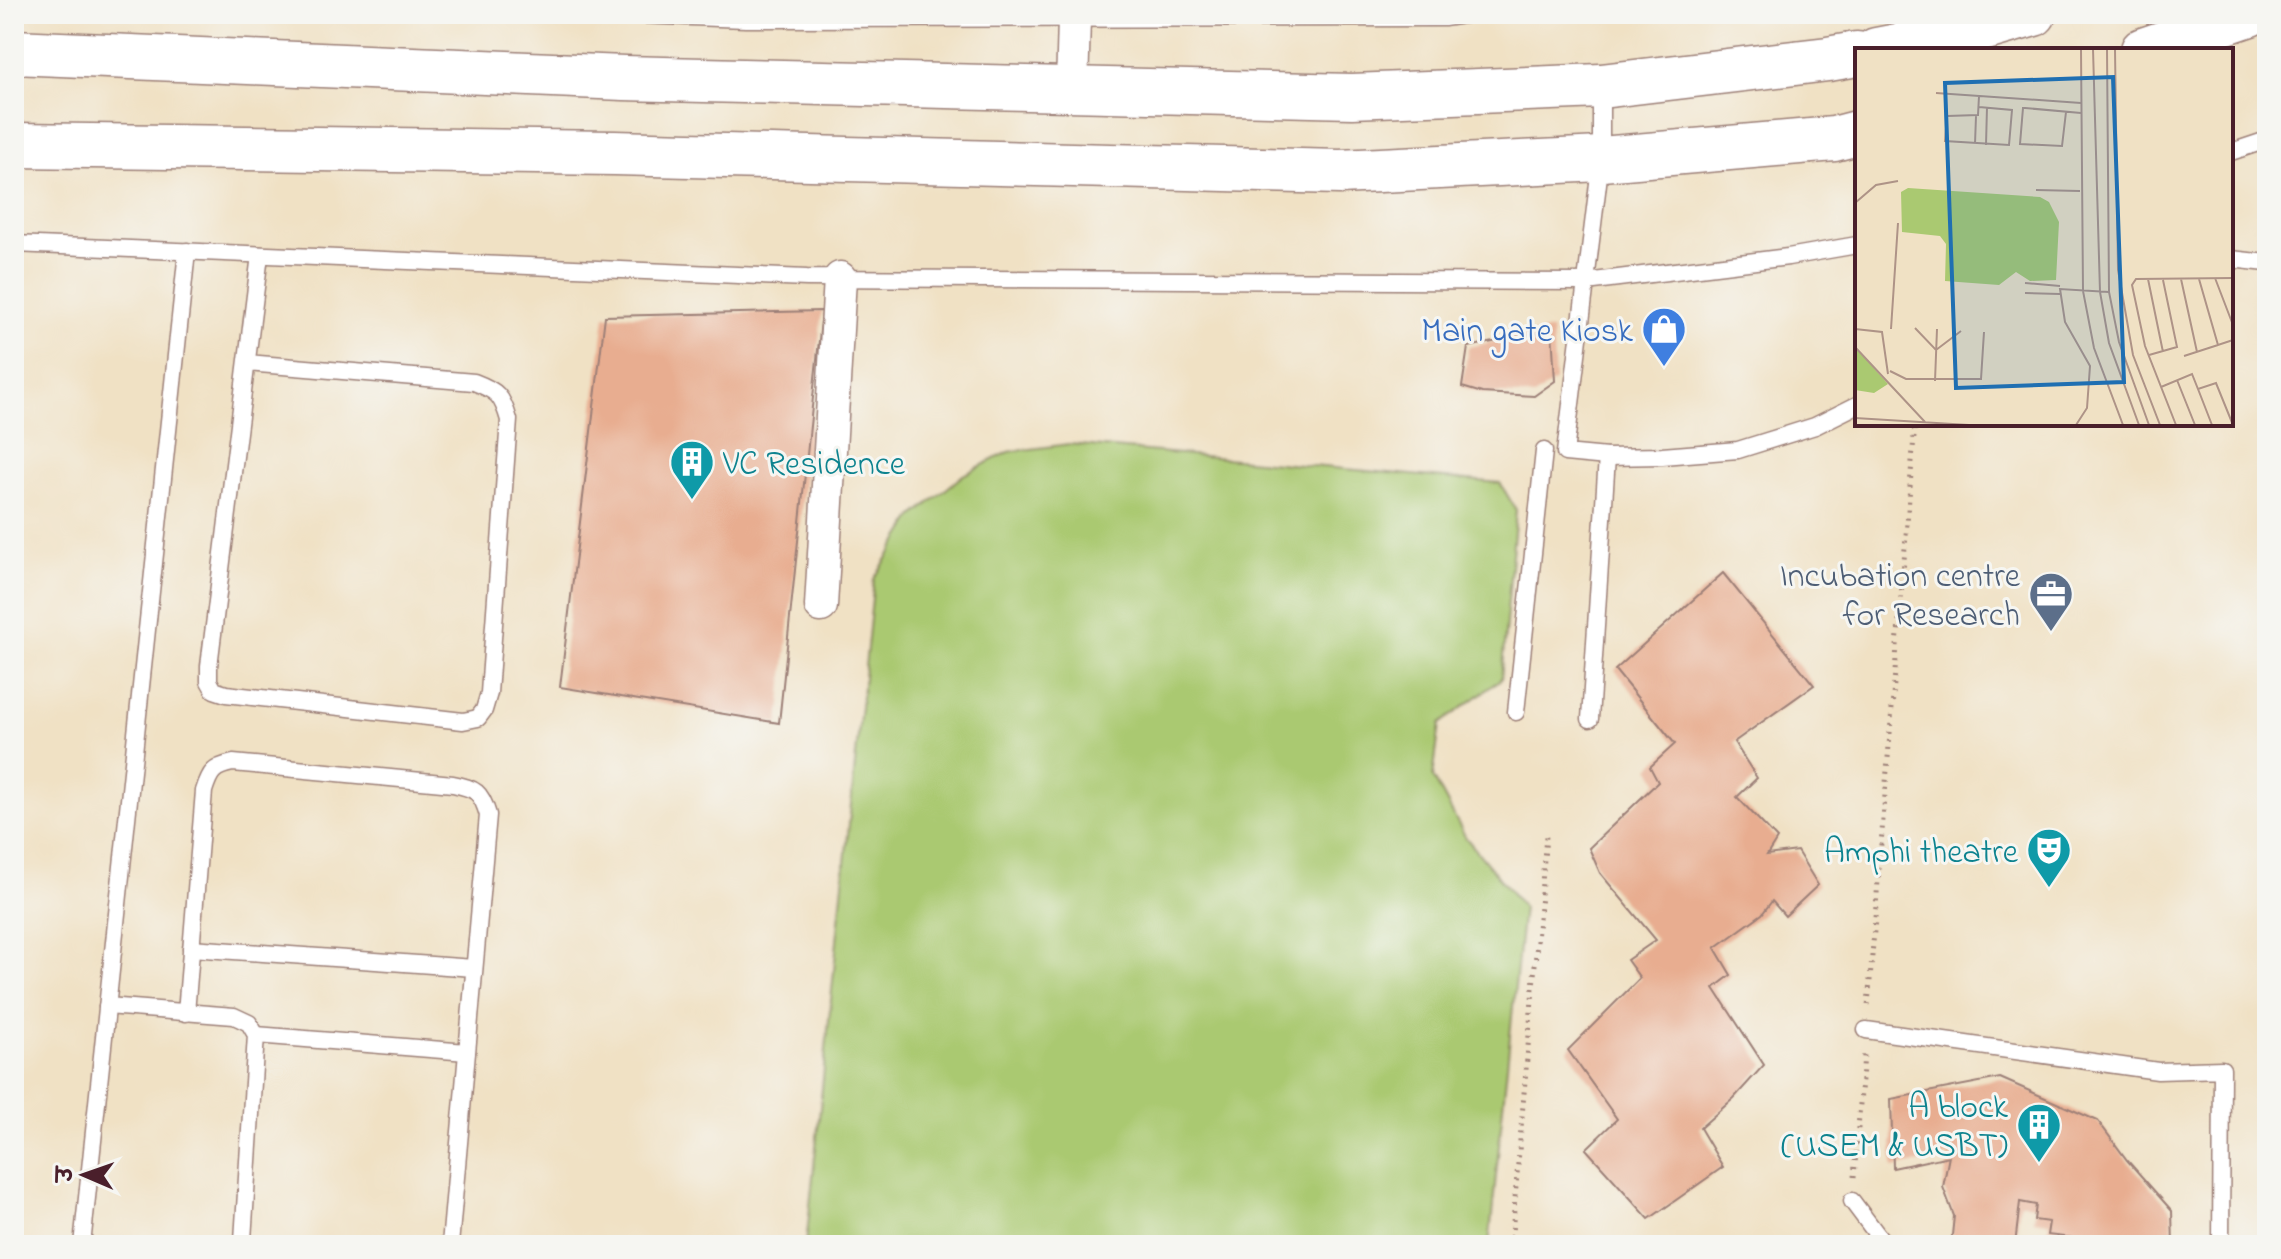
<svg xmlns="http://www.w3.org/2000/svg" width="2281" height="1259" font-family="'Indie Flower','Playpen Sans Deva',sans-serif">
  <rect width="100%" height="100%" fill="#f6f6f2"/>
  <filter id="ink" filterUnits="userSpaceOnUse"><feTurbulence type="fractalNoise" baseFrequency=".0125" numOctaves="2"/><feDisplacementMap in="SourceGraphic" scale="16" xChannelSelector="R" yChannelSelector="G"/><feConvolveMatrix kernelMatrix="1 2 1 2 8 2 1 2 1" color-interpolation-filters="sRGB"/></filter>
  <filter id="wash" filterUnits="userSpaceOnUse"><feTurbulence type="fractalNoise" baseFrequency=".006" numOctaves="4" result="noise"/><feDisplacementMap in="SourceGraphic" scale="32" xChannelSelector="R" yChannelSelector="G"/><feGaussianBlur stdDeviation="1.8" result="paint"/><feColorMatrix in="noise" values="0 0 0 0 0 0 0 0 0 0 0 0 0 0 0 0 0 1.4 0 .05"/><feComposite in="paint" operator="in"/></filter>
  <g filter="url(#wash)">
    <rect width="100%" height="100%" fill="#f0e1c4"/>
    <polygon fill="#aac971" stroke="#7a744e" stroke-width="2" points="1069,444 1500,483 1516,510 1501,679 1440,724 1433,777 1466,838 1523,907 1489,1245 806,1245 874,579 914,516 963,475 1008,452"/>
    <g id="blocks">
      <g fill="#e8ad90">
        <polygon points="822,311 779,723 560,687 605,316"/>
        <polygon points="1552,330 1555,381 1534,396 1482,393 1462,387 1468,347"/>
        <polygon points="1723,573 1814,685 1734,742 1757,778 1737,797 1777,839 1767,855 1797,851 1818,885 1785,916 1772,901 1762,914 1715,948 1731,975 1714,988 1764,1065 1734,1098 1700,1128 1723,1167 1649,1219 1586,1149 1617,1119 1568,1050 1640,978 1627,960 1656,940 1600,873 1589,848 1658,782 1650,767 1675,744 1615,670"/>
        <polygon points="2000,1078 2098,1121 2127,1160 2172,1211 2173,1245 2098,1245 2099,1241 2047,1235 2049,1222 2034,1220 2036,1205 2020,1202 2015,1245 1951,1245 1954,1216 1943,1187 1949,1156 1893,1168 1891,1099"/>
      </g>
    </g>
  </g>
  <g filter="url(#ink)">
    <use href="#blocks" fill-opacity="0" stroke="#9d8078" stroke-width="2"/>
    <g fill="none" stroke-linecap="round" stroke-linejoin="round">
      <g stroke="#9d8078" stroke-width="19">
        <g id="lane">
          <polyline points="609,14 746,19 1444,18 1470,14"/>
          <polyline points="1601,88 1601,159 1565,453 1607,457 1662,456 1738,450 1815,426 1857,405"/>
          <polyline points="2231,152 2267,140"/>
          <polyline points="14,244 807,278 1586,282 1788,257 1857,245"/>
          <polyline points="2231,259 2267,263"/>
          <path d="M247,363L474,382C498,391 502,396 509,420L489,693L484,710L478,718L463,721L226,694L214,690L209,681V666L260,255"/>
          <polyline points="1516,712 1544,451"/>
          <polyline points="1590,719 1607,457"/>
          <polyline points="191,948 474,968"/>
          <polyline points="107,1006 234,1016 249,1023 256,1035 243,1240 245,1245"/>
          <path d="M186,1013L204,791C210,772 213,767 233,763L453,784C476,789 481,791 488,815L450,1245"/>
          <polyline points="1866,1030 2158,1071 2222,1069 2221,1245"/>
          <polyline points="256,1035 467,1052"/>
          <polyline points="1852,1201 1885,1245"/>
          <polyline points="82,1245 187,251"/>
        </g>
      </g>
      <g stroke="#9d8078" stroke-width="35">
        <g id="street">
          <polyline points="1072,89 1074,19"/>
          <polyline points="821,606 840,278"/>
        </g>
      </g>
      <g stroke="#9d8078" stroke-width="47">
        <g id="secondary">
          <polyline points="1876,50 1979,30 2034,14"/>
          <polyline points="2143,50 2250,14"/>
          <polyline points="14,52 624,78 1352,96 1601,86 1828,59 1857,54"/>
          <polyline points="14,145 615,153 1340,172 1601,159 1834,139 1857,133"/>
        </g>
      </g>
      <g stroke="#9d8078" stroke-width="5" stroke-dasharray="2 6" stroke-linecap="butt">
        <polyline points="1868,1005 1915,424"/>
        <polyline points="1854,1177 1864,1055"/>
        <polyline points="1511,1245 1546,836"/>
      </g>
      <use href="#lane" stroke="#fff" stroke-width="16"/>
      <use href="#street" stroke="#fff" stroke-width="32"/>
      <use href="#secondary" stroke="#fff" stroke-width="44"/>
    </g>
  </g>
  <defs>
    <g id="shop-pin" transform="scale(2.3)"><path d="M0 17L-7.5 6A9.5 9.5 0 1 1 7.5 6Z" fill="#3f7fe0" stroke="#f6f6f2"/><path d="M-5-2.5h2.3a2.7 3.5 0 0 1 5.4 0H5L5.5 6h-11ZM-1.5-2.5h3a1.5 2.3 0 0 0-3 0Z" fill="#fff"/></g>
    <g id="building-pin" transform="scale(2.3)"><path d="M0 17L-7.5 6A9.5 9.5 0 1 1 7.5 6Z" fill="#0f9aa8" stroke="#f6f6f2"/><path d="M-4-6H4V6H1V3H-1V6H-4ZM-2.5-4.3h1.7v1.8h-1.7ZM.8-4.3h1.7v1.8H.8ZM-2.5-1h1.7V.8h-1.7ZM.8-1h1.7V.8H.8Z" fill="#fff"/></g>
    <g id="office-pin" transform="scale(2.3)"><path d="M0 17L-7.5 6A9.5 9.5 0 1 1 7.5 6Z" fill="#5c6f8a" stroke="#f6f6f2"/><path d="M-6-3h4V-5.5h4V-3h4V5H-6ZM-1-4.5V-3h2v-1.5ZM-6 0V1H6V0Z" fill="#fff"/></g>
    <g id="theatre-pin" transform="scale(2.3)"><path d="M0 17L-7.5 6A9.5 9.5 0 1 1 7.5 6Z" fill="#0f9aa8" stroke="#f6f6f2"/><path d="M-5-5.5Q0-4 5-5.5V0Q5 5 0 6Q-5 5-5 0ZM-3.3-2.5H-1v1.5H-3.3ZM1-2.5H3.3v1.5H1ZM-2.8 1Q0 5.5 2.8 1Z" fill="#fff"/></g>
  </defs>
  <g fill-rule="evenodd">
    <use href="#shop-pin" x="1664" y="329"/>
    <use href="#building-pin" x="692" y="462"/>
    <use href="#office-pin" x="2051" y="594"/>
    <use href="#theatre-pin" x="2049" y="850"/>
    <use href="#building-pin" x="2039" y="1125"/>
  </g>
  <g text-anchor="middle" stroke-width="6" stroke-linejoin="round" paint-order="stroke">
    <g font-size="34" fill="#366cbe" stroke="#f6f6f2" text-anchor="end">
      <text x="1633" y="341">Main gate Kiosk</text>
    </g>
    <g font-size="34" fill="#0d838f" stroke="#f6f6f2" text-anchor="end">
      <text x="723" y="474" text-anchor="start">VC Residence</text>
      <text x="2018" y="862">Amphi theatre</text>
      <text x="2008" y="1117">A block<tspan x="2008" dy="39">(USEM &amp; USBT)</tspan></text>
    </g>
    <g font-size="34" fill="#4e5e75" stroke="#f6f6f2" text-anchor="end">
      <text x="2020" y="586">Incubation centre<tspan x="2020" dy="39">for Research</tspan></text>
    </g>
  </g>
  <g transform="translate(1855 48)">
    <rect width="378" height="378" fill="#f0e1c4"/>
    <path d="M53,140L185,149L194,154L204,174L201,232L175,233L161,224L144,237L90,233L91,196L85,188L47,184L46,144ZM0,299L33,336L19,345L0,342Z" fill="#aac971"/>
    <path fill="none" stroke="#ae9387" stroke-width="2" d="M226,1L228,243L239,300L268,377M238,1L245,244L254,295L284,377M252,1L254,244L264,294L294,377M260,1L263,222L278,307L305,377M81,45L226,55M124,59L157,62L154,97L90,93L92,68L123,67L124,48M211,64L207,98L165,96L168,60H170L226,65M120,96L121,68M131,97L132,59M181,142L225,143M0,155L21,137L43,133M360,230L378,277M293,231L308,304M326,231L342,304M344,231L363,297L378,292M170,235L205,238M170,245L205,246M60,280L81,302L106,283M0,281L27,284L33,326M36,281L43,175M0,299L70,374M294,307L322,299L308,232M329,308L363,297M35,323L51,331H126L129,284M322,332L340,377M80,333L82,281M306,339L337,326L343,341L361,335L378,377M343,341L357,377M0,370L114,377M221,377L232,360L235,318L210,274L205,241L254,244M321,377L290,298L277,237L281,231L378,230"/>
    <path fill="#1f6fb2" fill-opacity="0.15" stroke="#1f6fb2" stroke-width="4" d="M258,29L269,334L101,340L90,35Z"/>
    <rect width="378" height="378" fill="none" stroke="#4a1f2b" stroke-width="4"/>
  </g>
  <rect width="2281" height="1259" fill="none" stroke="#f6f6f2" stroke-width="48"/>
  <g transform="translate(84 1175) rotate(272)" stroke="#f6f6f2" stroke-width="6" paint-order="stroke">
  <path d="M0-6L14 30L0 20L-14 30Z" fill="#4a1f2b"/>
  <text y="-12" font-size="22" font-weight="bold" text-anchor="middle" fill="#4a1f2b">उ</text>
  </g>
</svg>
